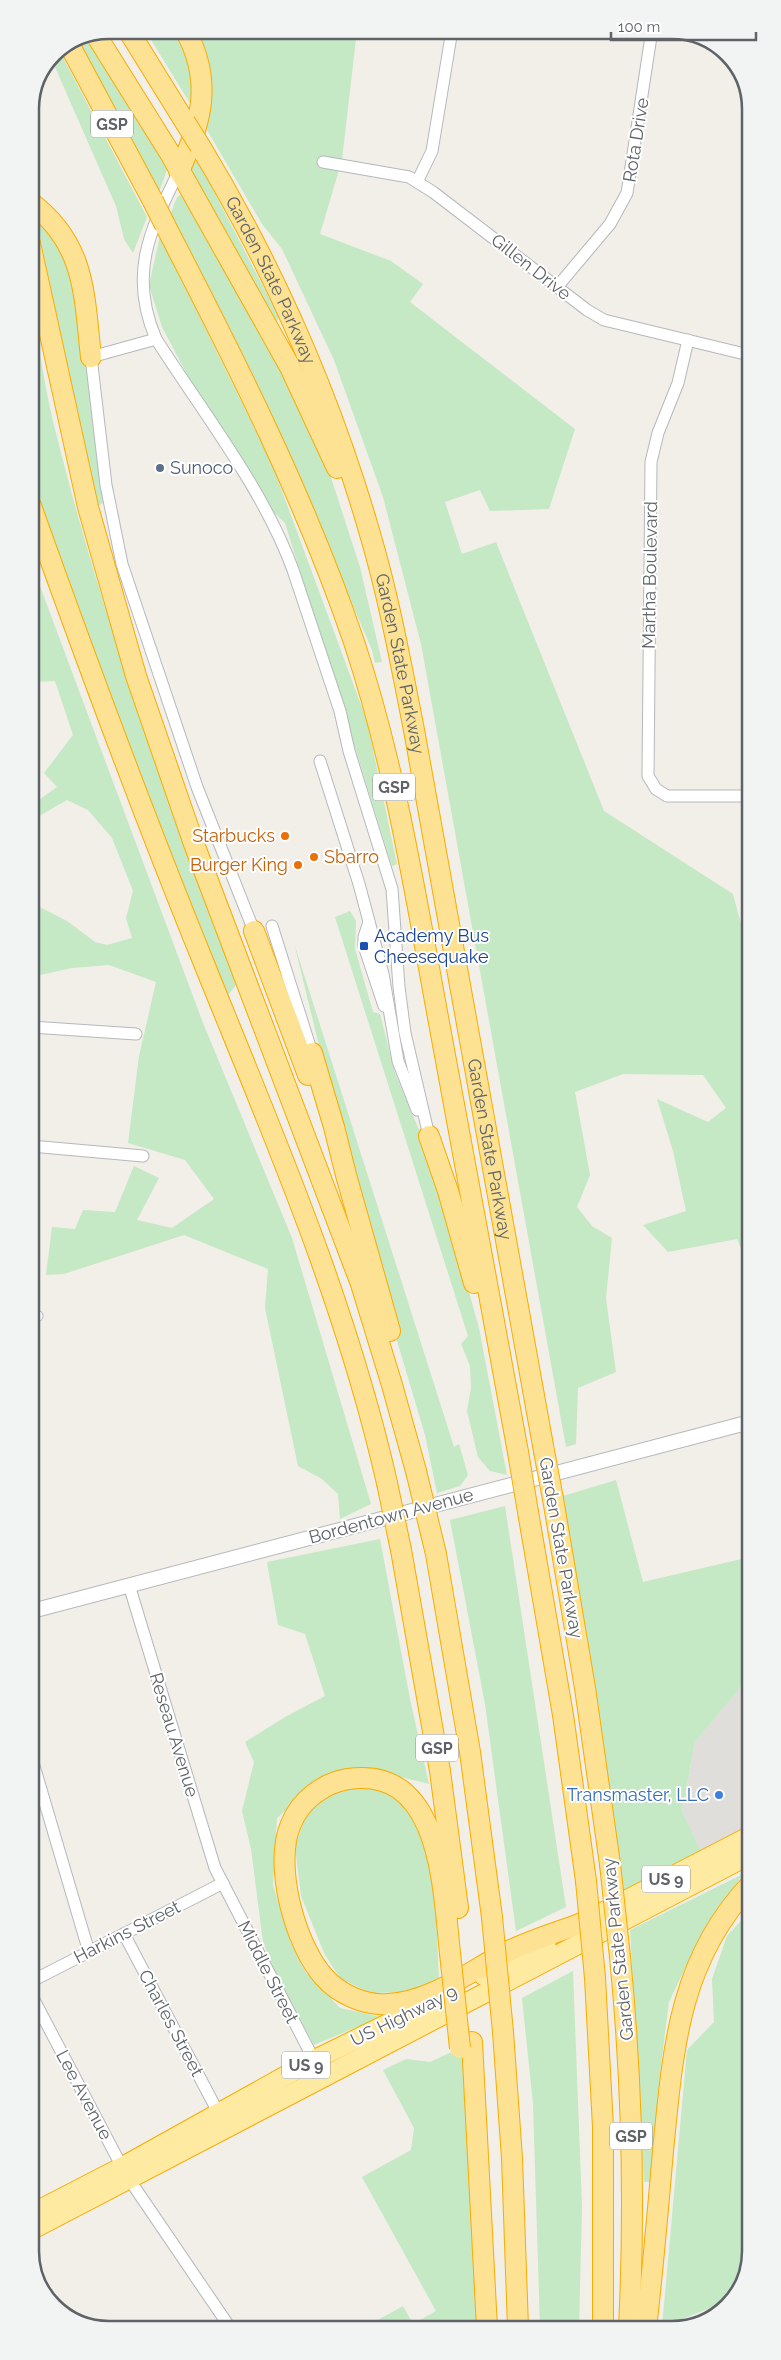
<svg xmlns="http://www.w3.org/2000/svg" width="781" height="2360" font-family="Raleway,sans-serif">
  <rect width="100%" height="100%" fill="#f1efe8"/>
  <polygon fill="#e0deda" points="750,1668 750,1836 705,1859 682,1811 695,1742 739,1689"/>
  <g fill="#c5e8c5">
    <polygon points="145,30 179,30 195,64 196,113"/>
    <polygon points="195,30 357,30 342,160 320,234 391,261 423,284 410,302 575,429 549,509 490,511 480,490 445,502 462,554 496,542 604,811 733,894 749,954 750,1272 737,1239 668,1252 643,1225 686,1211 673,1151 657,1099 708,1122 726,1108 703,1075 623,1074 575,1092 590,1175 577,1207 592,1226 612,1238 606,1298 616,1372 578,1388 576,1444 566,1447 421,644 383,497 334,360 282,249 262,224 207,130 207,59"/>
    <polygon points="91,37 168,167 159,192 80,42"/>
    <polygon points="59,50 147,217 133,253 124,239 116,206 51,58 53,53"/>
    <polygon points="194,159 200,165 279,317 275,324 189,175"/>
    <polygon points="184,193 297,387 325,459 360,567 382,662 375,663 372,650 275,425 170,215 177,197"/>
    <polygon points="35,211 68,255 90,385 103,503 96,507"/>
    <polygon points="160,236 272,464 367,721 397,864 392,866 285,523 270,509 190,380 162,327 149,285"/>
    <path d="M30,298C38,337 43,378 52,417C99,610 167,797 237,984L228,995L133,761L31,475Z"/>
    <polygon points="31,562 203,1023 292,1238 371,1504 340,1519 338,1494 322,1479 298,1466 265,1308 268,1269 184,1235 64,1274 46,1275 52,1227 75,1229 83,1210 115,1212 134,1166 159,1178 137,1220 172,1228 214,1199 185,1160 128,1143 139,1056 156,982 109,965 72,968 31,977 31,908 34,904 67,921 95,942 107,945 132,938 126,918 133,891 112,838 88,810 67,800 34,819 36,802 57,787 44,773 73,735 55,681 32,682 38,649 31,625"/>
    <polygon points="350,911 356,921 355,949 373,1012 380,1014 395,1073 422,1137 447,1213 479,1328 507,1475 490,1471 478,1457 467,1411 471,1388 470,1366 461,1344 468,1336 335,917"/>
    <polygon points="294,943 454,1447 459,1444 468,1475 460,1486 437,1493 425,1435 363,1226"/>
    <polygon points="616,1480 643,1582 750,1557 750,1668 739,1689 695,1742 682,1811 705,1859 614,1906 553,1499"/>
    <polygon points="505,1506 566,1907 516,1931 485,1704 450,1520"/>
    <polygon points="380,1539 410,1699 429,1784 365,1768 320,1781 277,1818 273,1885 291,1943 305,1971 340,2008 381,2017 314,2045 274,1970 263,1942 251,1849 242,1811 254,1762 245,1742 285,1717 325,1696 305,1634 278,1625 267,1562"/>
    <polygon points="340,1787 376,1788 400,1798 423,1833 434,1869 439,1979 404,1992 370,1993 340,1978 325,1955 301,1896 295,1847 308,1810"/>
    <polygon points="743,1874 698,1941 669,2002 661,2065 651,2182 644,2182 630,1930"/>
    <polygon points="751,1910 751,2251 735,2298 662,2327 687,2050 714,2022 712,1979 727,1936"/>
    <polygon points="573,1971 582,2207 579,2328 540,2328 533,2104 522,1998"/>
    <polygon points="460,2048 474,2110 487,2328 362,2329 403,2306 413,2324 436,2311 362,2177 411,2150 414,2128 383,2070 406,2059 430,2062"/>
  </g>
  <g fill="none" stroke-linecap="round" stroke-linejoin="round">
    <g stroke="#b5b8bc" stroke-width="13">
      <g id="minor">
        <polyline points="323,162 409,177 433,192 587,310 604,320 749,355"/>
        <path d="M179,171C150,230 128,274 156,339C202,411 264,490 293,570L340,711L349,751L392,889L399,987L405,1033L429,1136"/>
        <polyline points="417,182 432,151 452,30"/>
        <polyline points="557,287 610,224 627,193 652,30"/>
        <polyline points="156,339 91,357 106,485 122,564 197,787 254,931"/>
        <polyline points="688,340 678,383 658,433 651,462 648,776 656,789 667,796 749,796"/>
        <polyline points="320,761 359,884 383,974 398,1061 417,1110"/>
        <polyline points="369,922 364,937 364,946 384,1006"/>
        <polyline points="272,926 312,1053"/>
        <polyline points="31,1027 136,1034"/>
        <polyline points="31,1146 143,1156"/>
        <polyline points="32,1316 37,1316"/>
        <polyline points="129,1585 215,1868 314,2060"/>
        <polyline points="32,1759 89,1952"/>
        <polyline points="124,1934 218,2112"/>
        <polyline points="32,1981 223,1883"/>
        <polyline points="32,1996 122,2167"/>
        <polyline points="129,2179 231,2329"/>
      </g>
    </g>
    <g stroke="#b5b8bc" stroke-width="16">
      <polyline id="tertiary" points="32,1611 750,1422"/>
    </g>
    <g stroke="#f9ab00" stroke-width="21">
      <g id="trunk">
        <polyline points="576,1926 750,1836"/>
        <polyline points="484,1976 546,1943"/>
        <polyline points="33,2213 122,2167 314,2060 444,1996"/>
        <polyline points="33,2229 751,1854"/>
      </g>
    </g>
    <g stroke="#f9ab00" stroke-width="22">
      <g id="motorway">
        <polyline points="128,30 185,122"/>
        <polyline points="96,35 171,155 290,367 337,468"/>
        <polyline points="70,46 153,201"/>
        <path id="s1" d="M200,146C274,268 331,398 370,534C389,598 401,664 414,730L544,1451"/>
        <path d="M179,171C202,122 213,80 185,30"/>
        <path d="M30,202C86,244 84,294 91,357"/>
        <path d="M165,225C235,360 305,498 354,642C393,759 413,880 435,1001C462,1151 490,1301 518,1452"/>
        <polyline points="30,243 88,507 136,676 194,844 361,1284 392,1385 416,1471"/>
        <path d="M31,506C86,660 143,814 205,966C274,1137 346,1302 387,1483"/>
        <polyline points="254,931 308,1075"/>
        <polyline points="312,1053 334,1127 346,1175 390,1331"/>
        <polyline points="429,1136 448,1191 474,1283"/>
        <polyline points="553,1499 585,1688 610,1864"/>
        <polyline points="528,1512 563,1715 586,1881"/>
        <polyline points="401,1550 440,1771 458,1908"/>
        <polyline points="436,1554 470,1752 492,1917"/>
        <path d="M450,1953C443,1890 442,1765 348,1779C323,1783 300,1801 291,1824C273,1864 295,1945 324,1977C339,1994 365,2006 388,2004C433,2002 472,1969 511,1950C534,1939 558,1932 582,1923"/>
        <path d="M620,1957C632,2080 635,2205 629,2328"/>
        <polyline points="595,1978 603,2127 603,2328"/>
        <polyline points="503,2032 512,2158 518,2328"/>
        <polyline points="472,2042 487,2328"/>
        <path d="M646,2328C653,2269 658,2210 663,2151C673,2051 678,1961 751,1884"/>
      </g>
    </g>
    <use href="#minor" stroke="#fff" stroke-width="11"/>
    <use href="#tertiary" stroke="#fff" stroke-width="14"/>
    <use href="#trunk" stroke="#feeaa1" stroke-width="19"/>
    <use href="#motorway" stroke="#fde293" stroke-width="20"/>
    <polyline stroke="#b6b7b8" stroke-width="3" stroke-dasharray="1 6" stroke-linecap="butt" points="685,2327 702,2321"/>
    <g stroke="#f9ab00" stroke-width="22" stroke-linecap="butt">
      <g id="motorway-bridge">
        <polyline points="185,122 200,146"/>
        <polyline points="153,201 165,225"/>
        <polyline points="544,1451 553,1499"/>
        <polyline points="518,1452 528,1512"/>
        <polyline points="416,1471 436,1554"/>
        <polyline points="387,1483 401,1550"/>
        <polyline points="610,1864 620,1957"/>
        <polyline points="586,1881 595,1978"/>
        <polyline points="492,1917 503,2032"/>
        <polyline points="450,1953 460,2048"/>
      </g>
    </g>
    <use href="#motorway-bridge" stroke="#fde293" stroke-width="20"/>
  </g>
  <circle fill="#5c6f8a" stroke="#fff" stroke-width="2" cx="160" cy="468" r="5"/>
  <g fill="#e8710a" stroke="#fff" stroke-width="2">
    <circle cx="285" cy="836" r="5"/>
    <circle cx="314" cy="857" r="5"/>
    <circle cx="298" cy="865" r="5"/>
  </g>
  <rect fill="#1a4fb4" stroke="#fff" stroke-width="2" x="359" y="941" width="10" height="10" rx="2.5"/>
  <circle fill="#3f7fe0" stroke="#fff" stroke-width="2" cx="719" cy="1795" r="5"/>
  <g text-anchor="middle" stroke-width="4" stroke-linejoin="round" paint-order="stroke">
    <g fill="#fff" stroke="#8f9295" stroke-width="1">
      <rect x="91" y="110.5" width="42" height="27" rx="4"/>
      <rect x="373" y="773.5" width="42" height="27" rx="4"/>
      <rect x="416" y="1734.5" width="42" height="27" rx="4"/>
      <rect x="642" y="1865.5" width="48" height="27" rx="4"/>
      <rect x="282" y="2051.5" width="48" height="27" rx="4"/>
      <rect x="610" y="2122.5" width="42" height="27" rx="4"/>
    </g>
    <g font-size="16" font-weight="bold" fill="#5f6368">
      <text x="112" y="130">GSP</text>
      <text x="394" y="793">GSP</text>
      <text x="437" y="1754">GSP</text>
      <text x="666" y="1885">US 9</text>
      <text x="306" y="2071">US 9</text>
      <text x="631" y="2142">GSP</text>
    </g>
    <g font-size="18" fill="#5f6368" stroke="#fff">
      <text transform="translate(636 140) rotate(-81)" y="6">Rota Drive</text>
      <text transform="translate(531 267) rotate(38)" y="6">Gillen Drive</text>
      <text dy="6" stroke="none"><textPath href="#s1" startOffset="152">Garden State Parkway</textPath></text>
      <text transform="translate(650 575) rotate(-89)" y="6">Martha Boulevard</text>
      <text dy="6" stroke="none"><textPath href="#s1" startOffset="558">Garden State Parkway</textPath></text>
      <text dy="6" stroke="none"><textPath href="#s1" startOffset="1052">Garden State Parkway</textPath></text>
      <text transform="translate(391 1516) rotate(-15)" y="6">Bordentown Avenue</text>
      <text transform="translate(561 1548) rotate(80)" y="6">Garden State Parkway</text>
      <text transform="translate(174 1735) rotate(73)" y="6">Reseau Avenue</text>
      <text transform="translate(127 1932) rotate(-27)" y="6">Harkins Street</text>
      <text transform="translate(618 1949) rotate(-96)" y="6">Garden State Parkway</text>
      <text transform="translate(268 1972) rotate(63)" y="6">Middle Street</text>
      <text transform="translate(404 2016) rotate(-26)" y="6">US Highway 9</text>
      <text transform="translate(171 2023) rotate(62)" y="6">Charles Street</text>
      <text transform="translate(84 2095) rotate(62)" y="6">Lee Avenue</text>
    </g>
    <g font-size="18" fill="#4e5e75" stroke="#fff" text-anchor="start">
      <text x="170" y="474">Sunoco</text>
    </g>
    <g font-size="18" fill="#c56008" stroke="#fff" text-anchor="end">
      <text x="275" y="842">Starbucks</text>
      <text x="324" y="863" text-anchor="start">Sbarro</text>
      <text x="288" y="871">Burger King</text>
    </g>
    <g font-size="18" fill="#164399" stroke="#fff" text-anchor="start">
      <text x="374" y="942">Academy Bus<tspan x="374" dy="21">Cheesequake</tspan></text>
    </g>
    <g font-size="18" fill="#366cbe" stroke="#fff" text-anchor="end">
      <text x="709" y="1801">Transmaster, LLC</text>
    </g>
  </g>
  <path d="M0 0H781V2360H0ZM109 39H672A70 70 0 0 1 742 109V2251A70 70 0 0 1 672 2321H109A70 70 0 0 1 39 2251V109A70 70 0 0 1 109 39Z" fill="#f2f3f3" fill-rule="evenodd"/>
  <path fill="none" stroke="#5f6368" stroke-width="2.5" d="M109 39H672A70 70 0 0 1 742 109V2251A70 70 0 0 1 672 2321H109A70 70 0 0 1 39 2251V109A70 70 0 0 1 109 39Z"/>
  <path d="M611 32v8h145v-8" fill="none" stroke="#5f6368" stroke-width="2.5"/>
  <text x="618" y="32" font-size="15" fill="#5f6368" stroke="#ffffff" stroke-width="4" paint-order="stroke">100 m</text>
</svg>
